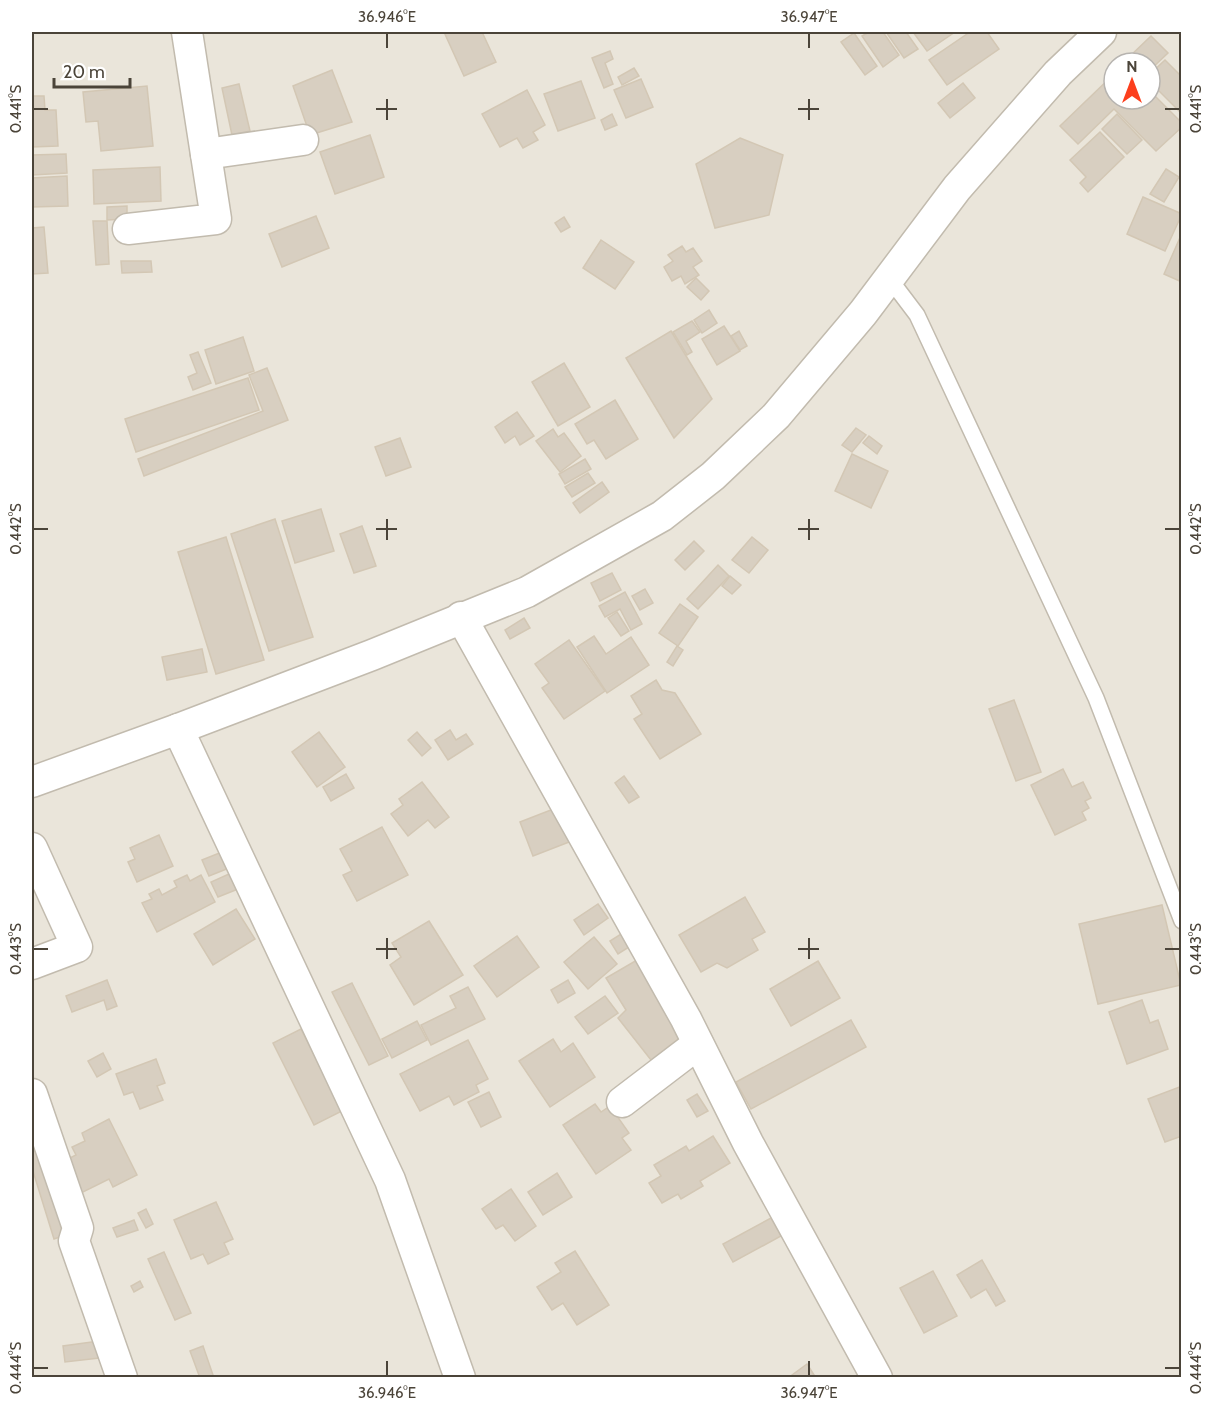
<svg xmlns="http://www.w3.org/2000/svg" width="1213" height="1409" font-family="Cabin,sans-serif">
  <rect width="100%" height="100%" fill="#f6f3ec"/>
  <path fill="#eae5da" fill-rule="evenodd" d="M32,32H1181V1377H32ZM1114,63H1150V99H1114Z"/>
  <g fill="#d8cfc1" stroke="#d3c7b4" stroke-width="1.5">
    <polygon points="444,32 482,32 496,62 464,76"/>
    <polygon points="869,32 883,32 899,55 883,67 862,36"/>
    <polygon points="886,32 906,32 918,49 904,58"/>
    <polygon points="913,32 955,32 927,51"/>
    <polygon points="970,32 987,32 999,49 947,85 929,60"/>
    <polygon points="854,33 877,66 865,75 841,42"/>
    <polygon points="1151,36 1168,53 1150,70 1150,63 1131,63 1127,59"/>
    <polygon points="610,51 613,59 605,63 613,84 604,88 592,58"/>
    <polygon points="1165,60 1182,77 1182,114 1150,82 1150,74"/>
    <polygon points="634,68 639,76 622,85 618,77"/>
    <polygon points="332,70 352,122 310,135 293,86"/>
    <polygon points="1114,74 1114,99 1150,99 1150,91 1182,123 1182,127 1156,151 1114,109 1078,144 1060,126"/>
    <polygon points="641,79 653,107 626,118 614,90"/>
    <polygon points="581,81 595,118 558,131 544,94"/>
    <polygon points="963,83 975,98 950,118 938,103"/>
    <polygon points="239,84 250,131 232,135 222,88"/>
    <polygon points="147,86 153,146 101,151 98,121 86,122 83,92"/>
    <polygon points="527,90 545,125 533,132 538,140 523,148 517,138 500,147 482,114"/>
    <polygon points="32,96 44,96 45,110 56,110 58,146 32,147"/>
    <polygon points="612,114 617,125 605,130 601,120"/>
    <polygon points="1117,114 1142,140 1127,154 1102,129"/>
    <polygon points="1100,132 1124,157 1088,192 1080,183 1086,177 1070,160"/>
    <polygon points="370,135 384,177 335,194 320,152"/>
    <polygon points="740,138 783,155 769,215 715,228 696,164"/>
    <polygon points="66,154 67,173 32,175 32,155"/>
    <polygon points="160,167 161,201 94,204 93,170"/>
    <polygon points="1166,169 1179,177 1164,202 1150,194"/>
    <polygon points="67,176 68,206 32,207 32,178"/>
    <polygon points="1143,197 1182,214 1165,251 1127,234"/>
    <polygon points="127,206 127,219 107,220 107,207"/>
    <polygon points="316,216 329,248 282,267 269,234"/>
    <polygon points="564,217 570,227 561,232 555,223"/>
    <polygon points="93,221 107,221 109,264 96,265"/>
    <polygon points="44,227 48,273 32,274 32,228"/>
    <polygon points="1182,233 1182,282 1164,274"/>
    <polygon points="601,240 634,262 615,289 583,268"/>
    <polygon points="682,246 686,252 693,248 702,261 693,267 699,275 685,284 681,276 672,281 664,267 673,261 668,255"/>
    <polygon points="121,261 151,261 152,272 122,273"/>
    <polygon points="696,278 709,291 701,300 687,287"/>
    <polygon points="709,310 717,323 702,333 694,320"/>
    <polygon points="692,321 700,332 686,341 692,352 687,355 673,332"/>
    <polygon points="724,326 740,351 717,365 702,339"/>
    <polygon points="671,331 712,399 674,438 626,358"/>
    <polygon points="739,331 747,346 740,350 731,336"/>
    <polygon points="243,337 254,371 216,384 205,350"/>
    <polygon points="198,352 211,383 193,390 188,377 197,373 190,355"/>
    <polygon points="564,363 590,407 558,426 532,382"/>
    <polygon points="267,368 288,420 144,476 138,459 263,411 249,375"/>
    <polygon points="248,378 259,410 136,452 125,419"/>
    <polygon points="615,400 638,439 606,459 594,440 587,444 575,424"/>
    <polygon points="517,412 534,436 520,445 515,436 505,443 495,427"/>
    <polygon points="856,428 866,435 852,452 842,445"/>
    <polygon points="553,429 558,437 564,433 581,456 560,472 536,441"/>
    <polygon points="869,436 882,446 877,454 863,443"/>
    <polygon points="400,438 411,467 386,476 375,447"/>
    <polygon points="852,454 888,471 871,508 835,491"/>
    <polygon points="585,459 591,469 565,484 559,474"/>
    <polygon points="588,473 595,483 572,497 565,487"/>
    <polygon points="602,482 609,492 580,513 573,503"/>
    <polygon points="321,509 334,551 295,563 282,521"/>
    <polygon points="275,519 313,637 269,651 231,534"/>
    <polygon points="362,526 376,566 354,573 340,534"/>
    <polygon points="226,537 264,660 216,674 178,552"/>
    <polygon points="752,537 768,550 749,573 732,560"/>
    <polygon points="694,541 704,551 685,570 675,560"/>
    <polygon points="718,565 729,576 698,609 687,599"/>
    <polygon points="612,573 621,590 600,601 591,583"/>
    <polygon points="730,576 741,585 732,594 722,586"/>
    <polygon points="645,589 653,603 640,610 632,596"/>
    <polygon points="625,592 642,624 631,630 620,609 605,617 599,606"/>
    <polygon points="680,604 698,617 678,646 659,633"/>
    <polygon points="617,612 629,631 621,636 608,618"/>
    <polygon points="524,618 530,628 510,639 505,630"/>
    <polygon points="594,636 606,654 631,637 649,665 607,693 577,647"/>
    <polygon points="569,640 605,691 564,719 542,688 549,683 535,664"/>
    <polygon points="677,646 683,650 673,666 667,662"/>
    <polygon points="202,649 207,672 167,680 162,657"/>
    <polygon points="656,680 662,690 675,693 701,734 660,759 634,719 642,714 631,696"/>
    <polygon points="1014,700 1041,772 1016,781 989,709"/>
    <polygon points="450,730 456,740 466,734 473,744 448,760 435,740"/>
    <polygon points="319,732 345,767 317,787 292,752"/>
    <polygon points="417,732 431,748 422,756 408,740"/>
    <polygon points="1063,769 1072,787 1083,782 1091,798 1085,801 1089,808 1082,812 1086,820 1055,835 1031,785"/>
    <polygon points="346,774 354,788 331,801 323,787"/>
    <polygon points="624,776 639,797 629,803 615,783"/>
    <polygon points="422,782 449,817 435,828 428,820 408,836 391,814 403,805 399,799"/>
    <polygon points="556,808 569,842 533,856 520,822"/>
    <polygon points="382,827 408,875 357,901 343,875 352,871 340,849"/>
    <polygon points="159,835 173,866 137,882 128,862 135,859 130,848"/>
    <polygon points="232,848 239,864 209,876 202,860"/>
    <polygon points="240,869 248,885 218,897 211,882"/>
    <polygon points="187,875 190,881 201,875 215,902 157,932 142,903 152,899 149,894 159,889 162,895 177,887 174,881"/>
    <polygon points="745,897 765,932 752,939 758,950 727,968 717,963 701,972 679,935"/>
    <polygon points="598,904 608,918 584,935 574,920"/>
    <polygon points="1162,905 1181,985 1098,1004 1079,924"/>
    <polygon points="236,909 255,939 213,965 194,934"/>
    <polygon points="429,921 463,975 414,1005 390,965 401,957 392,943"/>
    <polygon points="621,934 629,947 618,954 610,941"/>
    <polygon points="517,936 539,967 497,997 474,966"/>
    <polygon points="594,937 617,964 588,989 564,962"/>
    <polygon points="637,960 686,1033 651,1060 618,1018 626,1010 606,978"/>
    <polygon points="818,961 840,998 791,1026 770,989"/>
    <polygon points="107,980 117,1006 107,1010 104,1000 72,1012 66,996"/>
    <polygon points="568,980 575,993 558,1003 551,990"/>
    <polygon points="352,983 388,1056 369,1065 332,992"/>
    <polygon points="468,987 485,1019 431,1045 421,1025 456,1008 450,996"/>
    <polygon points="605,996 618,1013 588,1034 575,1017"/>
    <polygon points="1142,1000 1150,1023 1158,1020 1168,1049 1127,1064 1109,1012"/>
    <polygon points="851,1020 866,1047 751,1109 736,1082"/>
    <polygon points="417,1021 427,1040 392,1058 382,1039"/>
    <polygon points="301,1029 342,1111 314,1125 273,1043"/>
    <polygon points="553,1039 561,1052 573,1043 595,1077 550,1107 519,1061"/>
    <polygon points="468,1040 488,1079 476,1085 479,1092 454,1105 449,1096 420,1111 400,1074"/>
    <polygon points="103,1053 111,1069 97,1077 88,1061"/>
    <polygon points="156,1059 165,1083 157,1086 163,1100 140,1109 133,1092 124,1095 116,1074"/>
    <polygon points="1182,1086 1182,1136 1165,1142 1148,1099"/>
    <polygon points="489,1092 501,1117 481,1127 468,1102"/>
    <polygon points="697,1094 708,1111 697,1117 687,1100"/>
    <polygon points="595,1104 601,1112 610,1106 629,1133 622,1138 631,1150 596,1174 563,1125"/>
    <polygon points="109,1119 137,1175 113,1187 109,1179 79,1194 68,1159 76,1155 72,1147 85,1141 82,1133"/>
    <polygon points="713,1136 730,1163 700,1181 703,1186 681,1199 678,1194 662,1203 649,1183 661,1176 654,1165 686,1146 689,1151"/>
    <polygon points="44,1148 71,1233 54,1239 32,1168 32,1152"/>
    <polygon points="557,1173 572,1197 543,1215 528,1192"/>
    <polygon points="511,1189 536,1226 515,1241 503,1225 496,1229 482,1209"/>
    <polygon points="216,1202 233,1239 224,1243 229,1254 208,1264 203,1254 191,1259 174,1220"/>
    <polygon points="146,1209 153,1224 146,1228 138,1213"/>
    <polygon points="771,1218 781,1236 733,1262 723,1244"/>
    <polygon points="134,1220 138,1230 117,1237 113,1228"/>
    <polygon points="575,1251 609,1305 577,1325 563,1303 552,1310 537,1287 561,1272 555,1263"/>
    <polygon points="164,1252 191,1313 175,1320 148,1259"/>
    <polygon points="982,1260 1005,1301 996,1306 986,1289 971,1298 957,1275"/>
    <polygon points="933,1271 957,1316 924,1333 900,1288"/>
    <polygon points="140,1281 143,1287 134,1292 131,1286"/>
    <polygon points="106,1340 108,1357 65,1362 63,1346"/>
    <polygon points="203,1346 214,1378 200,1378 190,1351"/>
    <polygon points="807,1364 816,1378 788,1378"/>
  </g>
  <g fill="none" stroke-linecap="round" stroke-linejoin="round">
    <g stroke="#c2bbae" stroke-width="18">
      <polyline id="lane" points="889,278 917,315 1096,698 1182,921"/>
    </g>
    <g stroke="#c2bbae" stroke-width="33">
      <g id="street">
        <polyline points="206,154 303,140"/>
        <polyline points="128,229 216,219 187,32"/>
        <polyline points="461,617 686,1019 748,1143 877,1378"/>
        <polyline points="178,729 390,1180 460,1378"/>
        <polyline points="32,782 178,729 372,655 527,592 662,516 713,476 776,416 863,313 957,188 1058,73 1101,32"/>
        <polyline points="32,848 77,947 32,964"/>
        <polyline points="32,1094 78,1228 74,1241 122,1378"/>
        <polyline points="622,1102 698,1044"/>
      </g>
    </g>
    <use href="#lane" stroke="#fff" stroke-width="15"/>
    <use href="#street" stroke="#fff" stroke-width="30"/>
  </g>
  <path fill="none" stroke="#4b4439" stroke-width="2" d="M387,33V48M809,33V48M387,99V120M809,99V120M33,109H48M376,109H397M798,109H819M1165,109H1180M387,519V540M809,519V540M33,529H48M376,529H397M798,529H819M1165,529H1180M387,938V959M809,938V959M33,949H48M376,949H397M798,949H819M1165,949H1180M387,1361V1376M809,1361V1376M33,1368H48M1165,1368H1180"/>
  <rect width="1213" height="1409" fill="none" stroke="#ffffff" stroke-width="66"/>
  <g transform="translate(1132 81)"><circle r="28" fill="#ffffff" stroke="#b7b4b0" stroke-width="1.5"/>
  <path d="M0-4.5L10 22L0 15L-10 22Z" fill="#fc3f1d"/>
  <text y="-9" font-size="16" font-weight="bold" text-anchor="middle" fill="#4b4439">N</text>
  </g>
  <path d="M54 78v9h76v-9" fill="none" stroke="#4b4439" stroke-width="3"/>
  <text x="63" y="78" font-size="18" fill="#4b4439" stroke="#ffffff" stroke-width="4.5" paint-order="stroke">20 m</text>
  <rect x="33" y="33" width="1147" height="1343" fill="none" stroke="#4b4439" stroke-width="2"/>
  <g font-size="15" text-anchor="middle" fill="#4b4439">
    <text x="387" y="22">36.946°E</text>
    <text x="809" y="22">36.947°E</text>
    <text transform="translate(16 109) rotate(-90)" y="5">0.441°S</text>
    <text transform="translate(1196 109) rotate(-90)" y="5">0.441°S</text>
    <text transform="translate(16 529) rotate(-90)" y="5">0.442°S</text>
    <text transform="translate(1196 529) rotate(-90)" y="5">0.442°S</text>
    <text transform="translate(16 949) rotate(-90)" y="5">0.443°S</text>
    <text transform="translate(1196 949) rotate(-90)" y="5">0.443°S</text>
    <text transform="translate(16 1368) rotate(-90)" y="5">0.444°S</text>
    <text transform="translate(1196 1368) rotate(-90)" y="5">0.444°S</text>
    <text x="387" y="1398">36.946°E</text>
    <text x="809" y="1398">36.947°E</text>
  </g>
</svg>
